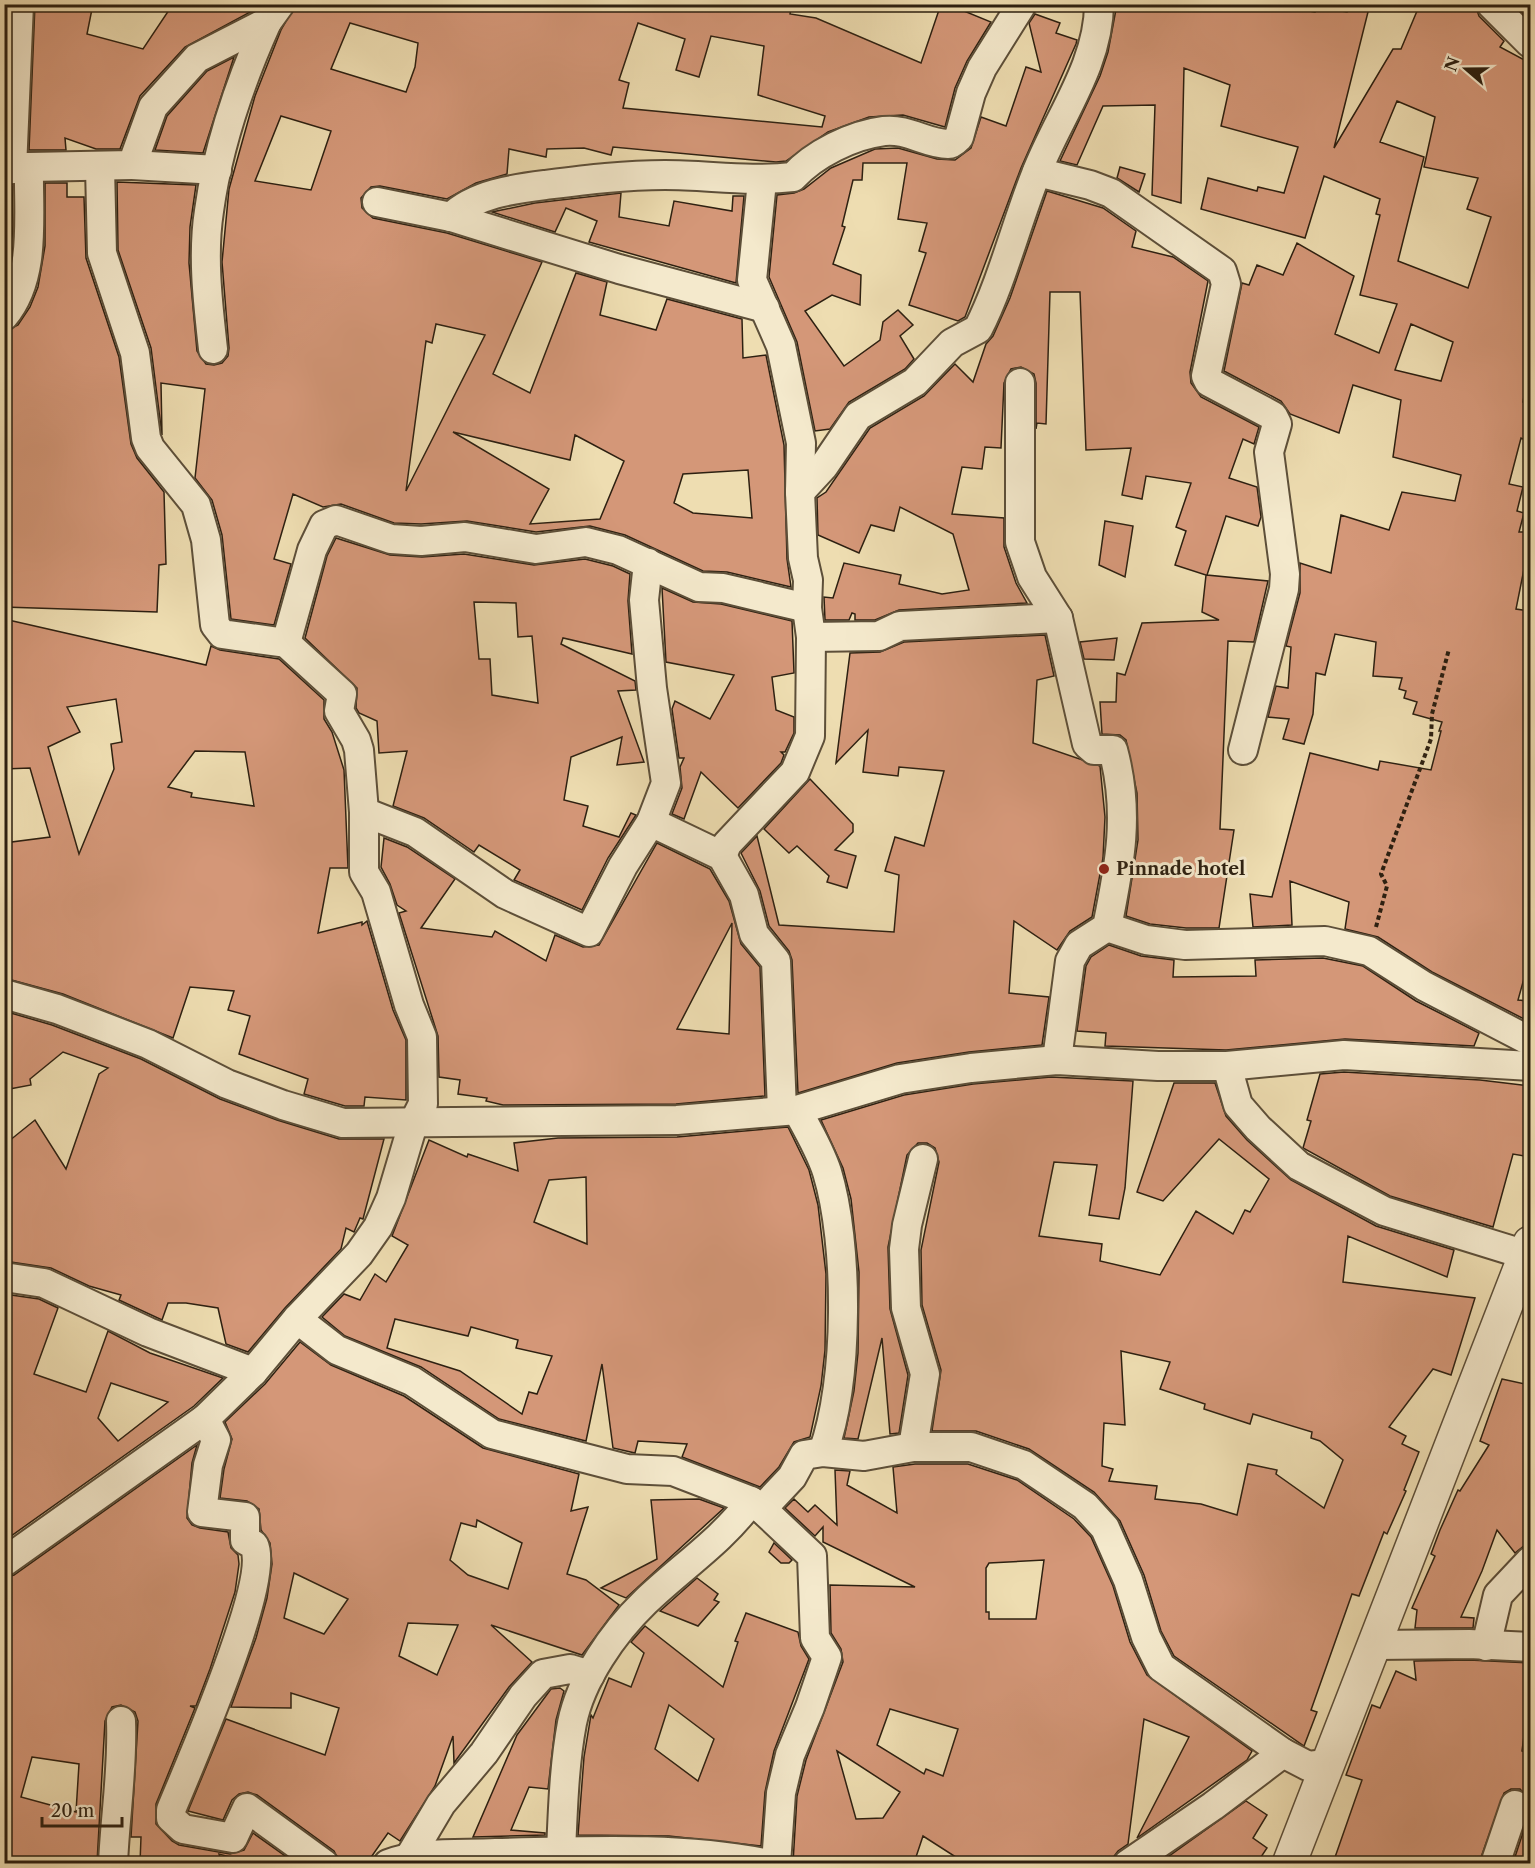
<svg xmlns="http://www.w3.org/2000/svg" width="1535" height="1868" font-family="'Libre Caslon Text',serif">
  <rect width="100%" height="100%" fill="#eeddb1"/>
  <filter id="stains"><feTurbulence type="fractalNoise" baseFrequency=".00333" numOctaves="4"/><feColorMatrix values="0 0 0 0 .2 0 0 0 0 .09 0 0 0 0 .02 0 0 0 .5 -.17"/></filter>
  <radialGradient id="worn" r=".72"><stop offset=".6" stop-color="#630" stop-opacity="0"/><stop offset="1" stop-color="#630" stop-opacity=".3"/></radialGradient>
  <g fill="#d49778" stroke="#2d2011" stroke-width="1.5" fill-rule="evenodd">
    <polygon points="35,4 93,4 87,34 143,49 173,4 259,4 256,9 185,47 140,96 120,149 96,149 65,138 66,150 29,150"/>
    <path d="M296,4H440L492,10L493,4H499L545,11L547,4H792L790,14L816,18L921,63L941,4H947L991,22L967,61L955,88L945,127L903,115L869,117L828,132L786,161L776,162L613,147L611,155L584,148L547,149L546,157L509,149L507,174L476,183L447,199L380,186L371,187L361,198L362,208L373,218L447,233L542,262L493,374L530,393L576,273L607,282L600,315L656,330L667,299L742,319L743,358L766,355L784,445L787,559L791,587L727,572L703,571L625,535L590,526L536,532L467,521L421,524L394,523L341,504L323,507L293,494L274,559L291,564L274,625L231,619L222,535L212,500L195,478L205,389L161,383L162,435L151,348L118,250L117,182L196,185L190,227L189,263L197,351L206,364L214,365L222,363L228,356L229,348L222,262L229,189L255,96L281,30ZM350,23L418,43L415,67L406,92L331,69ZM638,23L685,39L676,70L699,77L711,36L764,46L758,95L825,116L822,127L623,108L629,83L619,80ZM281,116L331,131L311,190L255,181ZM436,324L485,335L406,491L426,341L432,343ZM453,432L570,460L575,435L624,461L600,519L530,524L549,489ZM748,470L752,518L693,513L674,503L683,474Z"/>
    <path d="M1117,4H1128L1146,11L1149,4H1274L1315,12L1316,7L1347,12L1349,4H1370L1334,148L1393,49H1401L1420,4H1475L1479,16L1504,41L1500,47L1530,63V364L1523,402L1530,404V442L1521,438L1509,484L1523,487L1517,511L1524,513L1519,532H1530V564H1525L1516,609L1530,611V957L1518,1000L1530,1001V1022L1432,972L1378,937L1345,929L1349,902L1290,881L1292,925L1253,927L1250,894L1272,897L1310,753L1378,770L1380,761L1431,770L1441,731H1439L1442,722L1413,714L1417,702L1404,698L1406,691L1399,689L1402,678L1373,676L1376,642L1335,634L1325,675L1316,673L1313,714L1304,744L1283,739L1289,719L1268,717L1276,686L1288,688L1291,647L1286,646L1300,593V563L1331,573L1341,515L1389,530L1402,492L1455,501L1461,475L1393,457L1401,400L1353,385L1339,433L1290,414L1281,401L1224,371L1242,283L1249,285L1257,265L1283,275L1297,243L1354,276L1335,334L1379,353L1397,304L1360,295L1380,215L1376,214L1380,199L1324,176L1305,238L1201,209L1208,178L1257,191L1258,187L1284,193L1298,147L1221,126L1230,85L1184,68L1181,203L1152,195L1155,105L1103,106L1077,165L1060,161L1100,76L1108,52ZM1397,101L1435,117L1424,167L1478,178L1467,209L1491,217L1468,288L1398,261L1424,157L1380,142ZM1411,324L1453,342L1441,381L1395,370Z"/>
    <polygon points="1035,14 1060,23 1056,33 1077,40 1076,44 1021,168 965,317 958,321 909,305 926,253 919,251 927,223 898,219 907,163 863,163 862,180 853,180 842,226 845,227 833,264 861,275 860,305 832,295 805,311 844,366 880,340 883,322 898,310 913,325 900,336 914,359 905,369 849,402 830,429 815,431 797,342 769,277 777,195 794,193 804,189 831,168 875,149 898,148 937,159 955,160 971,148 981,117 1006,126 1026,67 1041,72 1029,23"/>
    <polygon points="234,57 203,153 155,150 167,116 207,71"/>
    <polygon points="1120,167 1145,174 1139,192 1117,178"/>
    <polygon points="45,183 67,183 67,197 84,197 86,258 119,357 131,444 137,458 164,492 166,564 159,565 157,612 4,607 4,332 18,325 30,307 38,287 45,246"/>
    <polygon points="4,186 12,186 13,225 10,261 4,281"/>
    <polygon points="1047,191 1103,208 1136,231 1132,247 1173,257 1208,281 1190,372 1191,383 1201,397 1259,427 1254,444 1243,439 1229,478 1257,487 1261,517 1258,526 1226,516 1207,575 1268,581 1254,642 1228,641 1220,829 1234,830 1219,928 1186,928 1150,924 1126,916 1138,840 1137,793 1126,740 1120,735 1102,734 1100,702 1116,702 1117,673 1125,675 1142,623 1219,620 1202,612 1206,575 1175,565 1186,531 1176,527 1191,483 1146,476 1142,499 1122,495 1131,448 1086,450 1080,292 1050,292 1046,424 1037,423 1036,429 1036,383 1034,374 1021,367 1011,369 1004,383 1001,448 985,447 982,469 962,467 952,514 1004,518 1004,547 1016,583 1027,603 899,610 875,620 855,620 855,614 852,613 849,620 825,620 824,597 833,598 844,563 901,575 899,584 942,594 969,590 953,534 900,507 894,531 871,525 859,553 818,535 817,498 826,492 870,428 924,396 955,364 973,382 986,344 993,336 1010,298"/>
    <polygon points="621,193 619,217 669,226 674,201 732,211 733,196 744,196 736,283 589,242 597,221 566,208 555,232 492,212 535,203"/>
    <polygon points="1105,521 1133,526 1125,577 1099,565"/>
    <path d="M336,538L390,555L422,557L464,554L534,565L585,559L613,566L630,574L628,601L632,654L563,638L561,644L635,681L636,690L618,691L644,762L617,765L622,737L571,757L564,800L588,806L583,826L619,837L631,813L636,815L608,858L582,910L514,880L520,870L479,845L474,852L424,818L393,806L407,751L379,753L377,721L359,713L356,708L357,688L305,638L327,556ZM474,602L516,603L518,637L532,636L538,703L492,695L490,659H479Z"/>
    <polygon points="662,588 693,602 721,604 792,621 794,673 772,677 776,710 794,717 794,733 785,752 781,752 784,755 781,763 738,808 701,772 684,819 672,814 682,788 680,767 684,758 679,758 672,709 675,701 710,719 734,675 666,662"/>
    <path d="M4,619L206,665L211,646L220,650L279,659L324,700V719L332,732L344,770L348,868H330L318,933L362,922V925L367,921L393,1010L406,1040V1100L365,1097L364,1106H345L304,1094L308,1079L239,1054L250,1016L228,1010L234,991L190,987L173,1038L63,994L4,978V843L50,837L30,768L4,769ZM116,699L122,742L111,744L114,769L79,854L48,747L80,732L67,707ZM195,751L245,752L254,806L191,797L192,793L168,787Z"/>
    <polygon points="1045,635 1054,676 1037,680 1033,743 1100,766 1105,817 1103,858 1092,917 1070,931 1057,950 1014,921 1009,993 1049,997 1042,1045 969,1052 897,1063 798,1093 792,960 789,951 769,926 760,891 741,853 757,836 779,925 894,932 899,875 885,871 895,837 924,846 944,771 899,767 898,776 863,772 868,730 836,763 850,653 880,652 904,642"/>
    <polygon points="1117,638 1114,660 1084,659 1080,642"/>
    <polygon points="810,779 853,824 853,832 835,850 856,856 847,888 827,882 829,876 797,846 789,853 764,829"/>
    <path d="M384,838L407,847L455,879L421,928L492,937L495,931L546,961L555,935L583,947L599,945L657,843L710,869L729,901L741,944L760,967L765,1096L676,1104L503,1105L486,1101L487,1098L458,1094L460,1080L439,1077L438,1036L399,913L406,911L397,905L390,884L381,867ZM732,923L729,1034L677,1029Z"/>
    <polygon points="1109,945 1141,956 1174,960 1173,977 1256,976 1255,960 1323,958 1363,966 1416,1001 1479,1033 1474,1046 1345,1039 1226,1050 1105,1046 1106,1033 1077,1031 1086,966 1091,957"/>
    <polygon points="4,1011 52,1025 141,1059 220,1099 277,1120 339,1139 384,1139 363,1219 360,1218 354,1232 346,1228 341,1249 285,1308 248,1352 226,1344 218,1308 186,1303 168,1303 162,1320 119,1300 121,1295 89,1286 51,1268 4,1261 4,1145 35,1120 66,1169 99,1074 108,1068 63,1052 30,1079 31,1085 4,1090"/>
    <polygon points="1344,1072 1480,1080 1530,1086 1530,1157 1513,1154 1493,1227 1390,1196 1303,1148 1311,1121 1307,1120 1320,1074"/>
    <path d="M1051,1077L1133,1081L1125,1188L1119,1219L1089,1215L1097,1165L1054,1162L1039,1236L1102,1244L1100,1261L1160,1275L1196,1211L1233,1234L1245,1210L1250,1212L1269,1179L1219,1139L1163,1201L1137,1192L1174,1083H1215L1226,1116L1247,1140L1291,1180L1376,1226L1454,1250L1447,1277L1348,1236L1343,1282L1475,1298L1451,1375L1433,1369L1389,1427L1406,1436L1402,1444L1419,1452L1404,1490L1406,1491L1387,1534L1384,1532L1359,1596L1352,1594L1311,1710L1317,1712L1304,1746L1174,1656L1161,1631L1144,1575L1120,1521L1094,1492L1029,1449L976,1431H932L941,1370L922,1305L921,1250L939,1162L935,1148L927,1143H918L907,1155L888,1247L890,1309L908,1375L899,1433L890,1434L882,1338L858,1439L844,1438L854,1391L858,1353L859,1272L851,1199L843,1168L821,1120L904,1095L973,1084ZM1121,1351L1170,1362L1160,1389L1205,1404L1204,1409L1250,1424L1253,1414L1312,1432L1311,1438L1320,1441L1343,1460L1324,1508L1276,1474L1277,1470L1248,1464L1237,1515L1201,1504L1155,1499L1157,1486L1109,1481L1113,1469L1102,1466L1104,1423L1125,1425Z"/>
    <path d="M788,1127L809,1170L818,1205L826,1274L825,1350L821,1386L810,1437L794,1442L779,1467L760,1487L682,1457L687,1444L638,1441L635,1453L613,1448L602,1364L586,1441L499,1419L421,1367L345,1336L322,1317L344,1294L360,1300L375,1274L386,1282L408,1245L392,1236L429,1140L467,1157L468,1154L518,1171L514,1143L558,1138L677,1137ZM586,1177L587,1244L534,1222L549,1180ZM395,1319L468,1336L471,1327L518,1340L516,1348L552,1356L537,1394L529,1392L522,1414L460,1371L387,1348Z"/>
    <path d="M4,1294L39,1299L58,1308L34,1374L86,1392L108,1331L150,1353L223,1378L194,1406L4,1541ZM111,1383L168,1402L118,1441L98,1418Z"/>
    <path d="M300,1342L331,1365L404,1396L483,1448L579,1474L571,1511L588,1507L567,1574L586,1580L619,1605L582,1655L491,1625L532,1662L509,1687L454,1763L453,1736L435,1786L400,1841L388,1833L367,1863H340L334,1851L257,1795L248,1792L239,1794L232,1800L223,1820L188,1811L226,1719L325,1755L339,1708L291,1693V1708L231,1707L256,1638L267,1598L272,1564L270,1543L261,1530L259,1509L247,1501L220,1498L224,1469L232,1439L225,1422L265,1384ZM477,1520L522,1543L508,1589L468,1575L450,1560L461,1523L476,1527ZM294,1573L348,1599L324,1634L284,1618ZM408,1623L458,1625L437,1675L399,1656Z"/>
    <polygon points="1502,1379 1530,1385 1530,1545 1525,1545 1515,1553 1497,1530 1482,1571 1461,1617 1474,1618 1473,1628 1415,1628 1417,1610 1412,1608 1435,1556 1431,1554 1440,1530 1458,1490 1460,1491 1489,1445 1480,1441"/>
    <path d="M197,1445L192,1463L187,1518L192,1525L200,1528L228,1532L231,1548L238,1555L239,1564L235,1592L210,1669L196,1706H190L195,1708L156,1804V1824L172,1841L179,1845L230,1854L244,1850L253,1833L295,1863H252L219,1854L222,1863H140L141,1837H131L138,1721L135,1712L121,1705L112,1707L105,1721L97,1863H4V1578L14,1575ZM32,1757L79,1764L76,1812L21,1797Z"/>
    <path d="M915,1464H968L1017,1480L1074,1519L1091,1537L1113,1586L1130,1642L1147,1675L1252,1751L1247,1760L1137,1838L1189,1737L1144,1719L1128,1844L1118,1851L1109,1863H1077L1035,1858V1860L999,1858L998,1863H965L923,1836L914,1863H793L797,1796L806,1760L843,1662L841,1649L831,1633L830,1585L915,1587L823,1542V1527L815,1536L785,1508L794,1499L808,1512L815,1505L837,1525L835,1470L850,1471L847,1485L897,1513L893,1467ZM1044,1560L1036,1619H989V1612H986V1568L989,1563ZM890,1709L958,1729L943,1776L926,1769L924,1774L877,1745ZM837,1751L900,1792L883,1818L856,1819Z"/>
    <polygon points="699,1499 724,1508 626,1598 601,1588 657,1559 651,1500"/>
    <polygon points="774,1543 792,1560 789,1563 781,1563 769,1552"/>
    <polygon points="697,1578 718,1594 714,1600 719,1602 698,1626 660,1611"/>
    <path d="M746,1613L798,1632L801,1646L809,1659L774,1751L765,1792L761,1846L669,1836L578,1835L584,1757L591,1715L593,1718L609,1678L631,1687L644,1653L631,1642L645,1626L723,1687L738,1642L735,1641ZM669,1705L714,1739L698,1781L655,1749Z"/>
    <polygon points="1469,1660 1530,1663 1530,1690 1522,1751 1530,1754 1530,1800 1520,1789 1511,1789 1504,1793 1479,1863 1333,1863 1362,1780 1346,1775 1372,1705 1380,1708 1396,1671 1416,1680 1414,1661"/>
    <polygon points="560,1688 564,1691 556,1720 548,1789 529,1787 511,1830 545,1833 545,1835 473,1837 517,1735 551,1689"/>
    <polygon points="1246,1801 1267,1815 1253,1838 1267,1848 1257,1863 1171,1863 1165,1859"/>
    <polygon points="1530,1811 1530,1863 1526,1863 1514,1860"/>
  </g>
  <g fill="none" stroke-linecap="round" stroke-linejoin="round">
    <g stroke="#5d4f39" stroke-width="32">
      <g id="minor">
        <polyline points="1491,4 1530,43"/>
        <polyline points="132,165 217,170"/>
        <polyline points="12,169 19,4"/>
        <polyline points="4,170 29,167 132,165 153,107 197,58 267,22 280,4"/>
        <polyline points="1037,172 1090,185 1111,193 1222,271 1226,284 1206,376 1209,382 1273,416 1277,424 1269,452 1285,574 1284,589 1243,750"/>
        <polyline points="377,202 451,217 619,269 765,308"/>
        <path d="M451,217C475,194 513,189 545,185C585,180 624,175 665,175C708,175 750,182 793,177C814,154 852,135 884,131C907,128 927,144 948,144C953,144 956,140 959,137L971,93L982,68L1022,4"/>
        <path d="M4,316C37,277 28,215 29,167"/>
        <path d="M213,349C208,304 202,256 209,211C218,145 240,82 267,22"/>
        <path d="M1020,383V542L1032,577L1058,618L1087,744L1094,750H1113C1130,812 1120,864 1107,927L1079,945L1070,961L1057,1060"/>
        <path d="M800,492L824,466L858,416L915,382L952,343L978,329C1002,282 1016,224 1036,174C1057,119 1099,65 1099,4"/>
        <polyline points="811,637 879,636 900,626 1058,618"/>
        <polyline points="286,643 312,550 324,525 336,520 391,539 421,541 465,537 536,549 586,542 618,550 699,587 723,588 807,608"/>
        <polyline points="364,812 415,832 505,894 589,932 623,866 651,822 666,783 652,688 644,600 648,563"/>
        <polyline points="651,822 722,856 744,895 754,934 776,961 782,1110"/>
        <polyline points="722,856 727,844 795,772 810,736 811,637 807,608 808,580 803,558 800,492 801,443 781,346 752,280 762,181"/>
        <polyline points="1107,927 1146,940 1185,945 1325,941 1369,951 1424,986 1530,1041"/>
        <polyline points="4,994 57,1009 148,1044 227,1084 283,1105 343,1123 677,1120 797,1110 900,1079 971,1068 1057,1060 1158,1066 1227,1066 1344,1055 1530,1066"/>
        <polyline points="1227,1066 1238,1105 1258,1128 1299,1166 1384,1211 1526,1255"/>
        <path d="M797,1110C808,1130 820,1150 827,1172C849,1244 849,1381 823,1452"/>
        <polyline points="4,1277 44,1283 148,1332 253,1372"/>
        <polyline points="297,1319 337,1350 412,1381 492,1434 627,1469 673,1471 751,1501"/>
        <path d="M205,1419L216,1440L208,1465L202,1512L245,1517V1540L254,1545C271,1581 189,1766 171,1810V1818L183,1829L233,1838L247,1808L324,1864"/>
        <polyline points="913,1447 925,1374 906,1308 904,1249 907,1225 923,1159"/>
        <polyline points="762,1509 812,1556 815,1638 827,1657 810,1707 790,1755 781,1793 776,1864"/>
        <polyline points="4,1562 205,1419 253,1372 297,1319 359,1254 378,1227 391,1198 413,1124 423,1104 422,1037 409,1005 376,892 364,872 364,812 359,750 356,740 339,711 342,694 286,643 222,634 215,625 206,540 196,505 150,448 146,438 135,353 102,253 100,167"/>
        <polyline points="1376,1645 1469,1644 1530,1647"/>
        <polyline points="1486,1646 1498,1595 1530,1561"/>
        <path d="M561,1851C563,1809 564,1765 572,1723C581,1679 613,1633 645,1602C680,1568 722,1541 751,1501L762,1509L792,1477L804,1455L823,1452L864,1456L913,1447H971L1024,1465L1085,1506L1105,1528L1128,1580L1146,1637L1161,1667L1283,1753"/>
        <polyline points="409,1858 441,1804 484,1753 523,1696 543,1674 570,1669 590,1675"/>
        <path d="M113,1864C115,1816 123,1769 121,1721"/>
        <path d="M388,1864C422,1851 460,1855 496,1853C581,1851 685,1846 768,1864"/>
        <polyline points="1128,1864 1213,1806 1283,1753 1308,1766 1326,1764"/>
        <polyline points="1495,1864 1515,1805"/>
      </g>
    </g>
    <g stroke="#5d4f39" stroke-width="36">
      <polyline id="tertiary" points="1289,1864 1530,1243"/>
    </g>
    <polyline stroke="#2d2011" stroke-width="4" stroke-dasharray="4.5 3" stroke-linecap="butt" points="1376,927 1387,886 1381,874 1431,739 1432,714 1449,649"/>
    <use href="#minor" stroke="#f4e9cc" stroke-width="28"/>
    <use href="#tertiary" stroke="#f4e9cc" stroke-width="33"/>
  </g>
  <circle fill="#8f2418" stroke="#f4e9cc" stroke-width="2" cx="1104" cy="869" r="6"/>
  <g text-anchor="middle" stroke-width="6" stroke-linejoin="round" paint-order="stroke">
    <g font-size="18" font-weight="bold" fill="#2d2011" stroke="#f4e9cc" text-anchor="start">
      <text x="1116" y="875">Pinnade hotel</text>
    </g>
  </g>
  <rect width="1535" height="1868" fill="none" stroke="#eeddb1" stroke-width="24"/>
  <rect x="6" y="6" width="1523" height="1856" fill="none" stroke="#2d2011" stroke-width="3"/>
  <rect x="12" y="12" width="1511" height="1844" fill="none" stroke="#2d2011" stroke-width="1.5"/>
  <g transform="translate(1466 69) rotate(290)" stroke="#f4e9cc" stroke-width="4.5" paint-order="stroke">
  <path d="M0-4.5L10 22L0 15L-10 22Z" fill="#2d2011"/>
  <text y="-9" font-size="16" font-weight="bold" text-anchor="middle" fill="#2d2011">N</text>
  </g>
  <path d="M42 1817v9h80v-9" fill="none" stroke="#2d2011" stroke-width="3"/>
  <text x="51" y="1817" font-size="18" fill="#2d2011" stroke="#f4e9cc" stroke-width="4.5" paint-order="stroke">20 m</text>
  <rect width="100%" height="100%" filter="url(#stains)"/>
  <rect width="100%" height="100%" fill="url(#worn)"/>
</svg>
